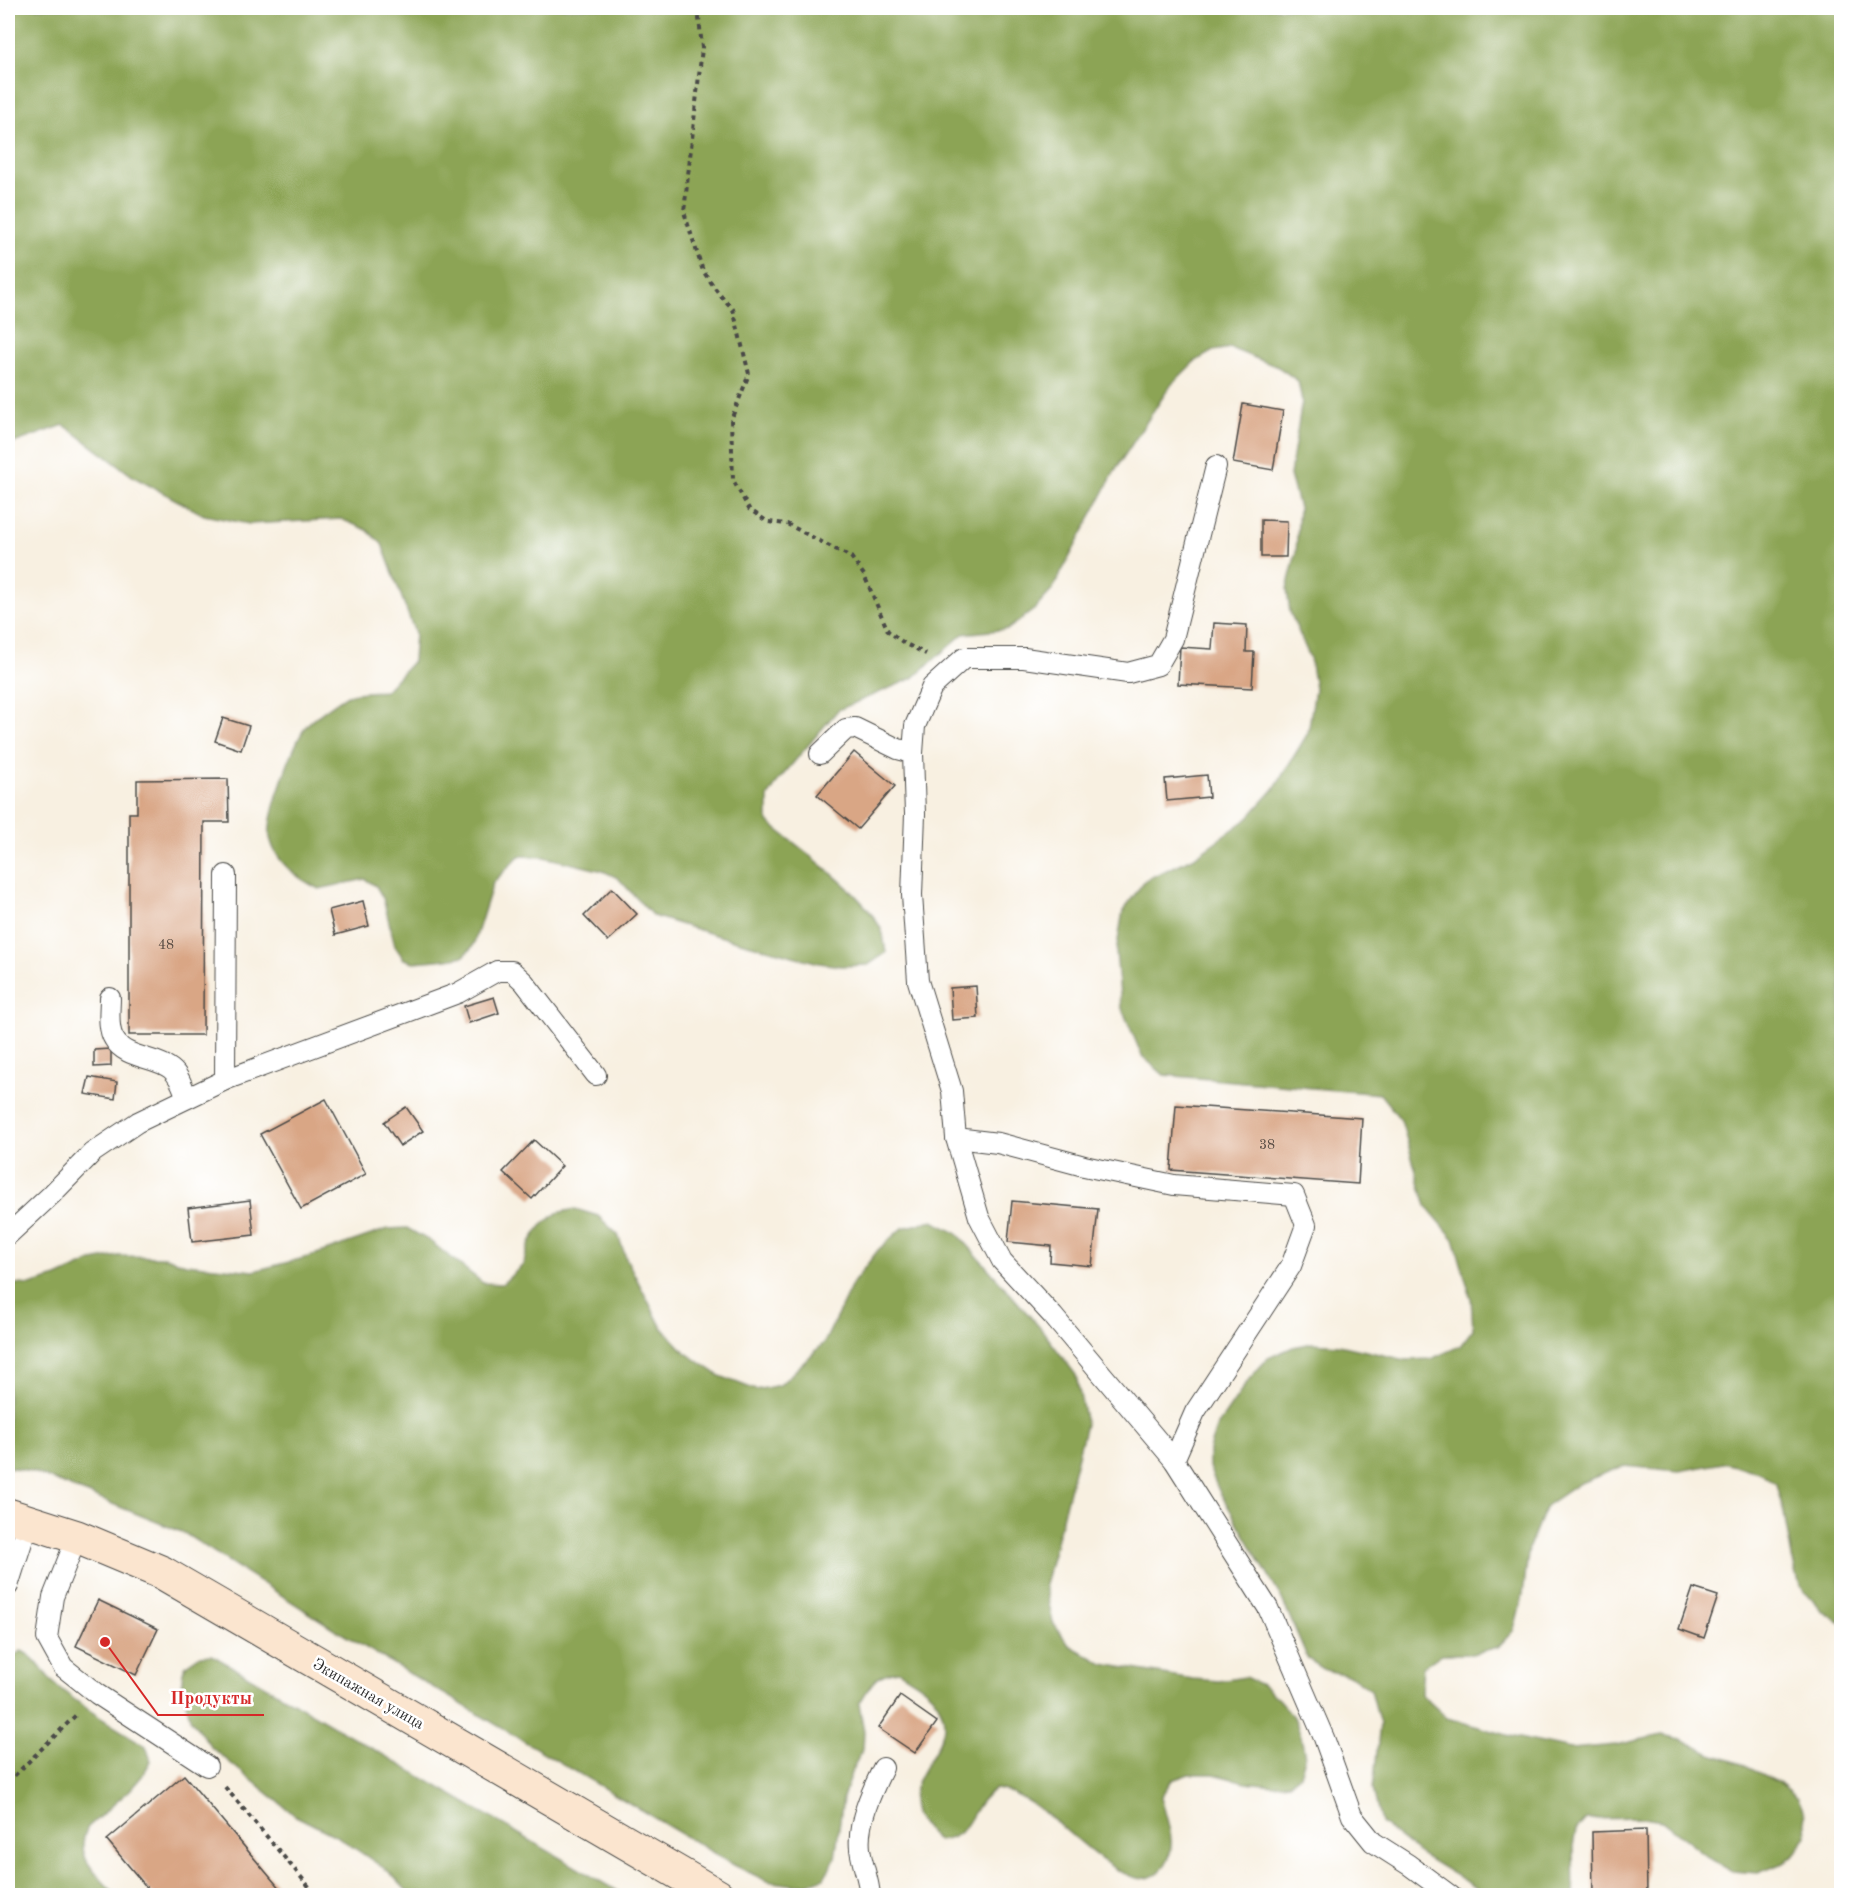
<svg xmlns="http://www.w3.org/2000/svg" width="1849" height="1903" font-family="'Old Standard TT',serif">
  <rect width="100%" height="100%" fill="#fff"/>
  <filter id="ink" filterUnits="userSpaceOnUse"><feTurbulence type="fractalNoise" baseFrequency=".0167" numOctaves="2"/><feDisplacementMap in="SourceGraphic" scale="12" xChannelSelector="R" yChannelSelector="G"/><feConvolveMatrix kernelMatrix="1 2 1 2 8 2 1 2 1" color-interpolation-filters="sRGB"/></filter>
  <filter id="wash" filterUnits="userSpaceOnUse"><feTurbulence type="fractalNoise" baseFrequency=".008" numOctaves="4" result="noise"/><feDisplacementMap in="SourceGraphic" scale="24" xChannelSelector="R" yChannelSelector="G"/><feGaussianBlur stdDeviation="1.35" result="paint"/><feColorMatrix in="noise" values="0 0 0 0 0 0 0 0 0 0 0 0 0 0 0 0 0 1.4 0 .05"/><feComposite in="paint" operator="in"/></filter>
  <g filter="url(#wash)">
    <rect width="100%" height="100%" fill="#f8f0e1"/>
    <g fill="#8ca455" stroke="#5c6840" stroke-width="1.5">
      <path d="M8,8H1841V1623L1821,1610L1800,1586L1792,1558L1784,1513L1776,1484L1759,1472L1723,1463L1679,1471L1623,1466L1578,1484L1546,1506L1529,1547L1523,1594L1514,1630L1498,1647L1472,1654H1442L1423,1667L1421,1694L1447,1718L1514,1737L1571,1749L1616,1745L1662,1735L1681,1739L1709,1753L1745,1765L1779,1782L1798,1798L1805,1815L1807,1835L1797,1852L1784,1863L1758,1873L1731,1871L1709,1858L1662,1821L1643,1818L1586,1819L1576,1830L1573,1846L1574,1896L1488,1895L1420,1854L1381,1823L1373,1789L1380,1724L1371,1690L1351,1676L1325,1670L1308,1659L1282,1599L1219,1491L1209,1467V1449L1216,1428L1250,1378L1268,1358L1293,1347L1313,1343L1339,1345L1406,1360L1431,1359L1460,1346L1473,1329L1471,1298L1454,1239L1426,1206L1401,1120L1380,1094L1164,1075L1142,1056L1121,1006L1116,952L1123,911L1145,880L1193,858L1247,819L1274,789L1308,733L1315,689L1310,658L1290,612L1287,589L1296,553L1299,508L1290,475L1302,401L1298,381L1278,367L1230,348L1213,351L1194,362L1170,386L1117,467L1052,590L1035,609L1008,629L963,634L913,678L838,710L778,781L768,797V822C799,848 870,897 883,934C884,940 885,947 886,953L868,965L841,966L819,963L729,939L653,916L618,878L603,871L544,857L519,856L493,883L473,946L464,956L448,959L414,962L404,959L395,946L383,898L376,886L365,879L319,889C297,878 276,863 270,838C266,817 294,742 307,725C311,720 343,697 348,695C359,691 374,692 385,691L413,661L415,633L382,544L367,530L341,519L249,524L204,515L134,477L64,425L8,445Z"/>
      <path d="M575,1209L598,1216L618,1235L626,1258L661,1326L686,1353L720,1376L756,1390L780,1385L824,1343L853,1283L878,1250L902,1228L933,1221L958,1234L1042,1330L1076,1375L1086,1424L1045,1585L1053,1623L1069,1645L1103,1664L1193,1679L1219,1681L1245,1677L1262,1685L1278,1699L1294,1717L1301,1736L1305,1757L1300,1775L1289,1783L1274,1785L1245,1782L1214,1774H1189L1172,1780L1161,1796C1164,1811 1170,1825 1171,1840C1172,1851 1168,1862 1161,1870C1154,1877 1147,1880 1137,1878C1104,1871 1060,1820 1029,1802C1018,1795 1007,1790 995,1789C967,1806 975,1837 938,1841C930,1833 919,1824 915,1813C901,1768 971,1741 932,1695C923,1685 908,1678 898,1671C872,1675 872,1684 859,1704L864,1731L863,1749L852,1770L843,1798L835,1858L824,1878L807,1884L793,1885L767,1881L734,1865L336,1630L184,1533L31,1471L8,1467V1283L30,1285L57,1277L92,1261L118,1256L165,1257L186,1264L254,1271L308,1257L388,1229L407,1228L430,1241L483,1283L502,1284L523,1265L530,1242L541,1226L557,1213Z"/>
      <path d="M21,1651C36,1656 45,1676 57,1686C85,1709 115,1727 146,1746L151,1761L142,1776L130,1790L88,1827C72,1857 97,1874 116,1895H8V1663L12,1657Z"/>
      <polygon points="212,1655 624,1895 411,1895 388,1871 338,1837 296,1816 212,1748 191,1720 181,1687 183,1672 186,1665 199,1656"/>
    </g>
    <g id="blocks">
      <g fill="#d9a685">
        <polygon points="1243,404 1283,411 1273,470 1233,463"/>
        <polygon points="1261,520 1287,521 1286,557 1261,557"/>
        <polygon points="1214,623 1247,625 1246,652 1254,652 1252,688 1178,684 1180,647 1212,649"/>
        <polygon points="223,718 249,726 241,750 215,741"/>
        <polygon points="854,752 895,786 858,829 817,795"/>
        <polygon points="1207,775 1209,797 1167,801 1165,779"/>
        <polygon points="228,779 229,822 204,822 203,1035 129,1035 129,813 137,813 137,780"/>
        <polygon points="612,888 637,914 608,941 584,916"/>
        <polygon points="363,901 369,926 335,935 329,910"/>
        <polygon points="976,986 978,1018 952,1020 950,988"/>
        <polygon points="494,997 499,1013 469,1023 464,1006"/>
        <polygon points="111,1049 111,1066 94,1067 94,1050"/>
        <polygon points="89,1077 117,1082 115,1099 85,1094"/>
        <polygon points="326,1099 366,1174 301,1209 260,1134"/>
        <polygon points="1176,1105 1362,1118 1358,1184 1171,1170"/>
        <polygon points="406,1107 423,1131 400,1146 384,1122"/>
        <polygon points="534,1140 562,1166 532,1199 503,1172"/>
        <polygon points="250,1200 254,1235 192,1242 188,1208"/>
        <polygon points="1012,1201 1098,1209 1092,1266 1050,1262 1051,1246 1008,1242"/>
        <polygon points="1693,1588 1718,1596 1704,1638 1679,1629"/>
        <polygon points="98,1600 158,1629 136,1675 76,1646"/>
        <polygon points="900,1696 937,1722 915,1753 878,1728"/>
        <polygon points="184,1775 286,1896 154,1896 107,1840"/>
        <polygon points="1646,1830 1647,1896 1593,1896 1592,1832"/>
      </g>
    </g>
  </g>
  <g filter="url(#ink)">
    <use href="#blocks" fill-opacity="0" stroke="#4a4946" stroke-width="1.5"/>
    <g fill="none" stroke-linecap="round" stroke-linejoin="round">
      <g stroke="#4a4946" stroke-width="22">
        <g id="lane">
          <polyline points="1216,466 1173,639 1158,665 1128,673 1024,658 964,658 932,687 915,726 913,753 915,814 912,895 918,981 952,1091 956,1138 979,1217 1002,1261 1053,1316 1174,1460 1268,1608 1324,1738 1352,1816 1373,1842 1409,1865 1451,1896"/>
          <polyline points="820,754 846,729 855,728 898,749 913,753"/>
          <path d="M110,998C110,1010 107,1028 114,1039C125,1059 155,1056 171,1069C180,1076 183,1088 187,1098"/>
          <polyline points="225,1080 226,875"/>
          <polyline points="956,1138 998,1143 1084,1166 1174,1185 1294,1195 1306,1225 1291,1266 1195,1412 1174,1460"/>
          <polyline points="8,1235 51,1195 92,1153 138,1122 225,1080 458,993 497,971 512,971 524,982 596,1075"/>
          <polyline points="77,1537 53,1597 47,1638 63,1667 97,1694 207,1766"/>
          <polyline points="8,1586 29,1520"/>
          <path d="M870,1896C869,1879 862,1865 860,1849C857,1822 872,1791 883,1768"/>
        </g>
      </g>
      <g stroke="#4a4946" stroke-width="35">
        <polyline id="secondary" points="8,1515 77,1537 163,1573 718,1896"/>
      </g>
      <g stroke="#4a4946" stroke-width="4" stroke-dasharray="4.5 4.5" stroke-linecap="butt">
        <polyline points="698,8 702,48 684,212 703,271 720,295 733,309 749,374 731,420 733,480 749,509 768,522 787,524 851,557 864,575 888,631 904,643 926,654"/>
        <polyline points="8,1782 78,1713"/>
        <polyline points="225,1787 317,1896"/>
      </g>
      <use href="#lane" stroke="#fff" stroke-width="20"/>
      <use href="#secondary" stroke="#fbe5cf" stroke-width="33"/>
    </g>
  </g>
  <g text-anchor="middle" stroke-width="5" stroke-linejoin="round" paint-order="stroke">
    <g font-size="14" fill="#564a42">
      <text x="166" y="949">48</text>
      <text x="1267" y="1149">38</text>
    </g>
    <g font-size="16" fill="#2b2b2b" stroke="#fff">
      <text transform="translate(369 1693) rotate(30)" y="6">Экипажная улица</text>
    </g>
  </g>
  <path fill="none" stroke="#d62828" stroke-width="2" d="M105 1642L158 1715H264"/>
  <circle fill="#d62828" stroke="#fff" stroke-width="2" cx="105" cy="1642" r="6"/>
  <g font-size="18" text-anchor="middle" font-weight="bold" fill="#d62828" stroke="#fff" stroke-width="5" stroke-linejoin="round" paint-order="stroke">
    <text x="211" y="1704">Продукты</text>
  </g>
  <rect width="1849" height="1903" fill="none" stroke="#fff" stroke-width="30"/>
</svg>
